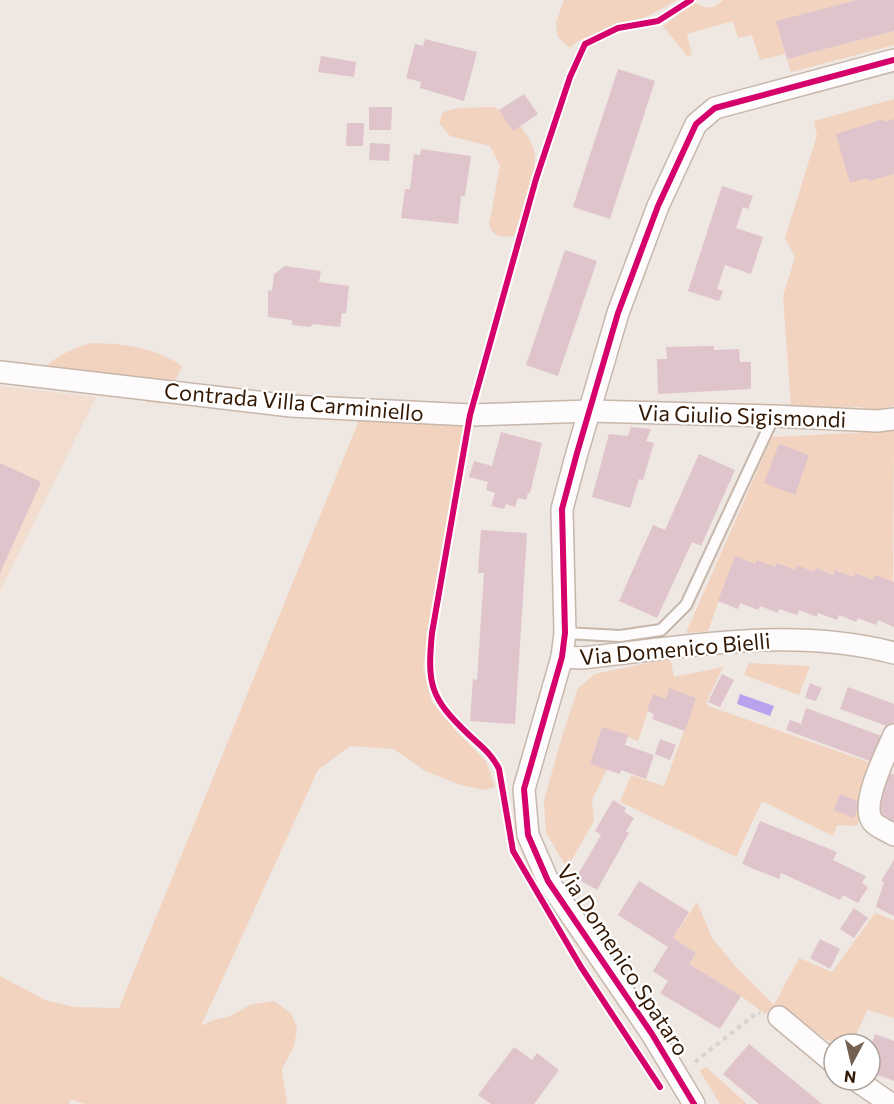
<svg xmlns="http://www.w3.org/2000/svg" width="894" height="1104" font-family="Commissioner,sans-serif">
  <rect width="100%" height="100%" fill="#efe7e2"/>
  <polygon fill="#f3ddcf" points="0,386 96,397 0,591"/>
  <g fill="#f2d3bf">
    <polygon points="564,0 677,0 635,23 579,40 570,48 558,37 556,22"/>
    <path d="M723,0H857L777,21L785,54L760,60L752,35L738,38L733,21L687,34L692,55L687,56L663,26L694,2C704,9 714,10 723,0Z"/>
    <polygon points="894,31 894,45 791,72 787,59"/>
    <polygon points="894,99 894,406 872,411 860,407 791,408 783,296 795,257 785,238 817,135 814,121"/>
    <path d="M494,107C513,117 535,136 535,160C535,183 521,214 514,236C502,237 494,238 489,225L500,165L490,146L450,136L439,123L443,112L458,108Z"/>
    <path d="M92,343C125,344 154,347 182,366L165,404L147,402L135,393L45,368C57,354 75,348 92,343Z"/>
    <polygon points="360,418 465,422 423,667 432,702 457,732 486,761 495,787 484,790 461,785 425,771 394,749 350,746 318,770 201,1026 213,1020 228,1017 250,1005 274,1001 291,1013 297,1028 294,1046 282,1069 287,1104 85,1104 70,1099 69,1104 0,1104 0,976 45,1000 74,1007 119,1008"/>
    <polygon points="894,431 893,582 875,575 873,580 856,573 854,577 836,570 833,575 816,568 814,572 797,566 795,570 777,563 775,567 755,564 735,557 708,631 686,633 772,437"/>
    <polygon points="670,658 674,677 723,667 706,703 708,706 877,765 857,826 837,825 833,836 762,801 736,857 620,802 631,775 664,786 696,698 669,689 666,699 653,695 638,741 602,727 590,763 607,769 592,800 594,821 567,868 546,833 544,801 562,736 578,688 595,674"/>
    <polygon points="749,663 810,666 799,695 744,675"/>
    <polygon points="697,902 712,938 736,967 774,1005 799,958 832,972 875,913 894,920 894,1018 867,1010 852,1044 834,1044 774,1006 765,1014 741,996 689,964 696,953 673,938"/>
    <polygon points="706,1067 747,1104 720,1104 700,1071"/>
  </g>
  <polygon fill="#baa1ee" points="740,694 774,706 770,716 737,704"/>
  <g fill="#dfc4cc">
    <polygon points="857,0 894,0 894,31 787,59 776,21"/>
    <polygon points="425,39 477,52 464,101 420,88 421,82 406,78 415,44 423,46"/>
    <polygon points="321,56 356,62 354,77 318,72"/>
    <polygon points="618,69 655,81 610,219 573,207"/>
    <polygon points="524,94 538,114 513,131 499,110"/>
    <polygon points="369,107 392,107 391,130 369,130"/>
    <polygon points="883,119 884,122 894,119 894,174 869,181 868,178 850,183 836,134"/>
    <polygon points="347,123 364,123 363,146 346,146"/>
    <polygon points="370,143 390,144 389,161 369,160"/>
    <polygon points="421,149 471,156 465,196 461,196 458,224 401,218 405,189 410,189 414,154 420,155"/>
    <polygon points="722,186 753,196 748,209 743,207 736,228 763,237 751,274 725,265 717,289 723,291 719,301 688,291"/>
    <polygon points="565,250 597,261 558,376 526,365"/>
    <polygon points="285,266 321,271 319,282 349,286 346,313 342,313 340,327 313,324 310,327 292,325 292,320 268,317 268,290 272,291 274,274"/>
    <polygon points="714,346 714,350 739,349 740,362 751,362 751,389 658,394 657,359 667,359 666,347"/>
    <polygon points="631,427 651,429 646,441 654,443 643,480 639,479 630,508 592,497 609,434 628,436"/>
    <polygon points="501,432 542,443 530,493 528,493 526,500 518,498 515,507 506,504 504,509 491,506 495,493 486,490 488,482 469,477 474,461 492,466"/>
    <polygon points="779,444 809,455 795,495 764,483"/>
    <polygon points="699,454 735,470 701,546 692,542 657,618 619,601 653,525 665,530"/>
    <polygon points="0,463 41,482 0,573"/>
    <polygon points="481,530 527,533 515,724 470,721 473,679 477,680 484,573 478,573"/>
    <polygon points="735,556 755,564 757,560 775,567 777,563 795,570 797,565 814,572 816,568 833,575 835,570 854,577 855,573 873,580 875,575 894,582 894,627 878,620 876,625 858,618 856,622 839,615 837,620 818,613 817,617 799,610 797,615 779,609 778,613 760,606 758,610 740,603 738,609 718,601"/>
    <polygon points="722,674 734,680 720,707 708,702"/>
    <polygon points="810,683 822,688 816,701 805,698"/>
    <polygon points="848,687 894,704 894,721 892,728 840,709"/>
    <polygon points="669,688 696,698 685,731 652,719 654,714 647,711 653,694 666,699"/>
    <polygon points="806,708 887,738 878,764 786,730 790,720 801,724"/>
    <polygon points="602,727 628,735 625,745 654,755 646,779 621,770 620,774 590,764"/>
    <polygon points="660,739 676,745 670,760 655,754"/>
    <polygon points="890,773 894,775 894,826 873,817"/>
    <polygon points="840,794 860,802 854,818 834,810"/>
    <polygon points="613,800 626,808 624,812 634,818 626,831 629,833 597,890 576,878 601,835 595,831"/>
    <polygon points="760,821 837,852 833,860 866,876 862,883 868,887 858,903 843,895 840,900 781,873 779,879 742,864"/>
    <polygon points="894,860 894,916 876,907 884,882 881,881"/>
    <polygon points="639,881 689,912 673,938 696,953 689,964 741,996 720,1029 660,993 668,981 653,971 668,947 618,915"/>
    <polygon points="854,908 868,918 854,938 840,929"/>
    <polygon points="820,939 840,949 830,969 810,958"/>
    <polygon points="875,1034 894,1041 894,1081 870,1072 870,1048"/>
    <polygon points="749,1044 822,1104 759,1104 723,1074"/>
    <polygon points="514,1047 532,1060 537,1053 559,1070 534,1104 491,1104 478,1095"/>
  </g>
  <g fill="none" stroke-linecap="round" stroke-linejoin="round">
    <g stroke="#c7b6aa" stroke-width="14">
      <polyline id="lane" points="565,633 620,636 661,630 686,605 774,416"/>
    </g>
    <g stroke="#c7b6aa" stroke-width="24">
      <g id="street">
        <polyline points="0,372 291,406 470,415 590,411 774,416 877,421 894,419"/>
        <path d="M562,657L582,658C685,647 791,626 894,653"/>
        <path d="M894,735C886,754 862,800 871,819C874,826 888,831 894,835"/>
        <polyline points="779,1017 834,1063"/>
        <polyline points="856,1080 891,1104"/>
        <polyline points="694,1104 652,1034 548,881 528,835 524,789 562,657 565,633 562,509 577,453 618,313 658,206 696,124 715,108 894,60"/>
      </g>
    </g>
    <polyline stroke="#d6d3d1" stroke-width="4" stroke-dasharray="4.5 4.5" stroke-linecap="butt" points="695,1062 758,1012 760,1014"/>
    <use href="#lane" stroke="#fdfbfb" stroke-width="10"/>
    <use href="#street" stroke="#fdfbfb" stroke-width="21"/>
    <g stroke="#fff" stroke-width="10">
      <g id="cycleway">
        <path d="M660,1087L581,967L513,851L499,769C492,754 480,745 468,734C430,698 427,684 432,633L470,415L536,179L570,77L585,44L618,28L658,21L691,0"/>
        <polyline points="694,1104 652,1034 548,881 528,835 524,789 562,657 565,633 562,509 577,453 618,313 658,206 696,124 715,108 894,60"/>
      </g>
    </g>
    <use href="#cycleway" stroke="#d6006c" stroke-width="6"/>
  </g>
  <g text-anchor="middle" stroke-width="4.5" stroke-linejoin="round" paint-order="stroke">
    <g font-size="22" fill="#341905" stroke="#fff">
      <text transform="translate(294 402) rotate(5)" y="8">Contrada Villa Carminiello</text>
      <text transform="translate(742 416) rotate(2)" y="8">Via Giulio Sigismondi</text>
      <text transform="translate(675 649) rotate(-5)" y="8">Via Domenico Bielli</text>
      <text transform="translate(623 960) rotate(57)" y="8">Via Domenico Spataro</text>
    </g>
  </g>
  <g transform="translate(852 1062) rotate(187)"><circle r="28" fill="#ffffff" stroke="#aea39b" stroke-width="1.5"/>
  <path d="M0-4.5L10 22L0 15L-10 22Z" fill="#756152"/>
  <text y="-9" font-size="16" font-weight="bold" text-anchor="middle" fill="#341905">N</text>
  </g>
</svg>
